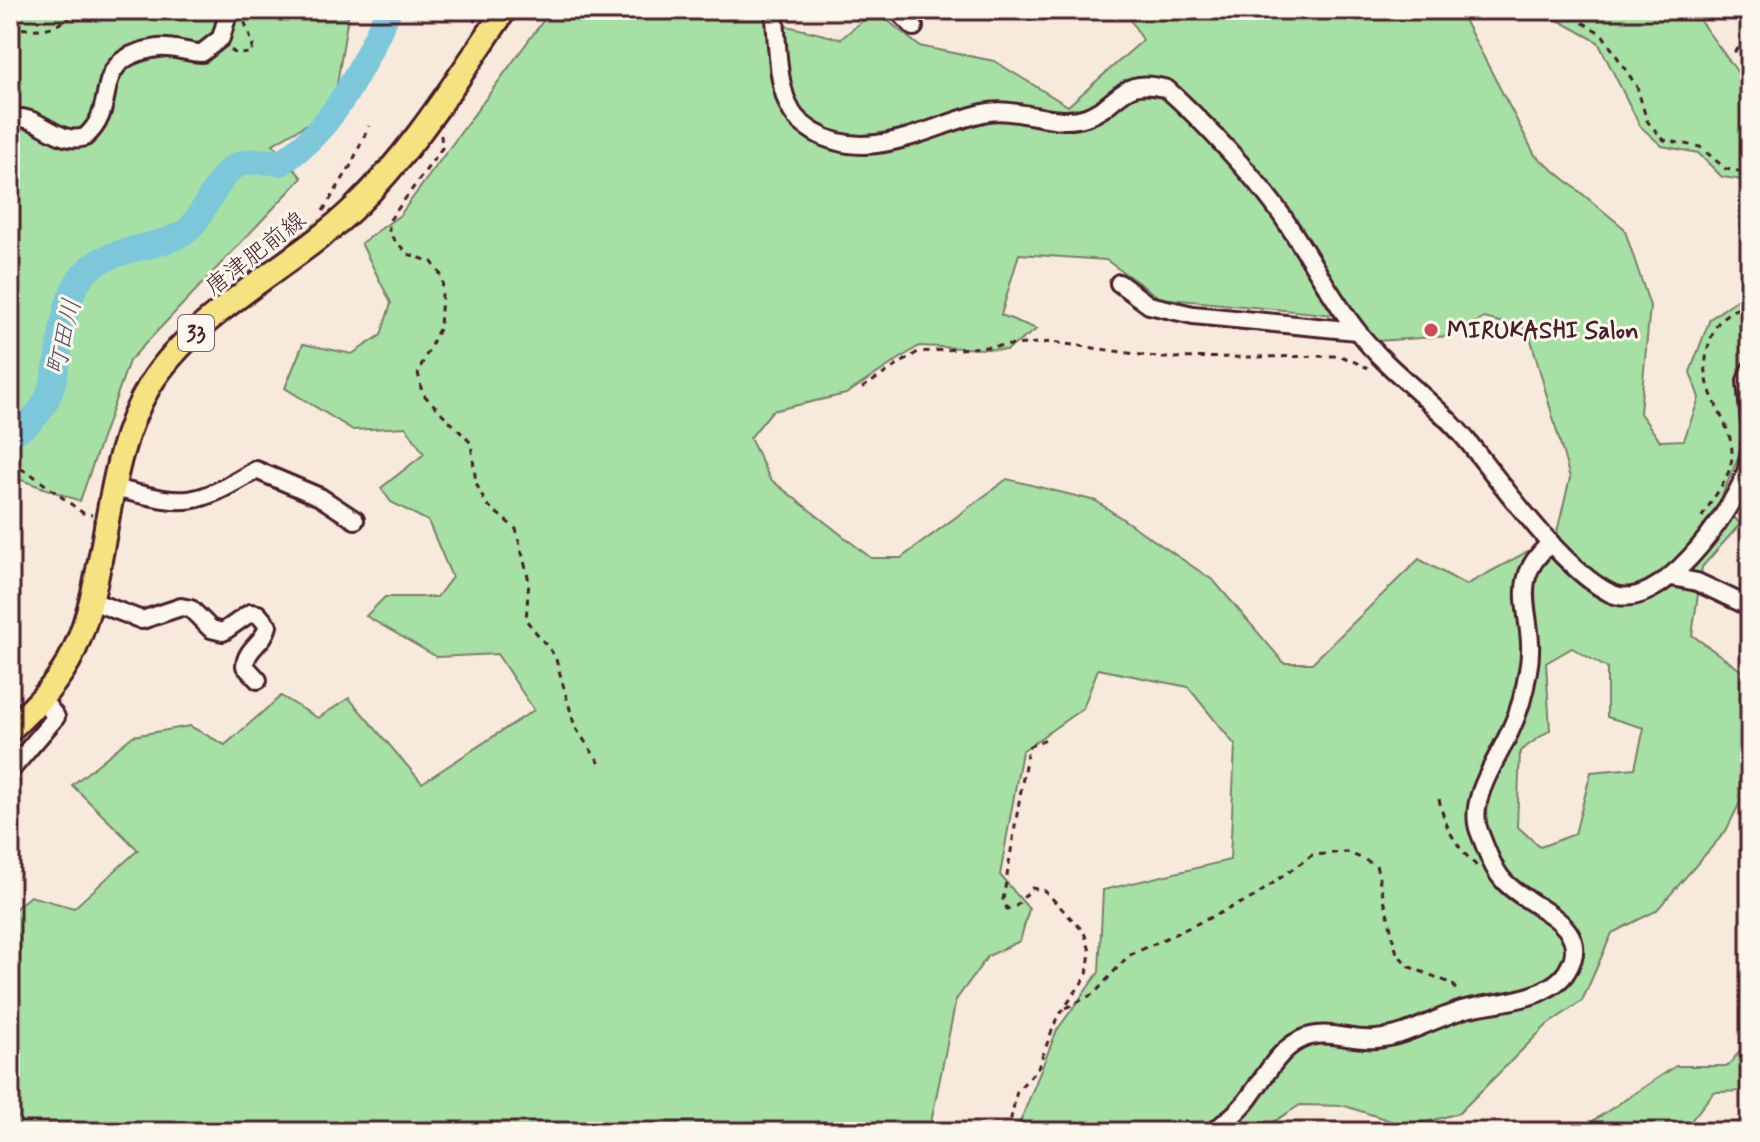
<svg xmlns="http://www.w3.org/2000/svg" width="1760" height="1142" font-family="Mynerve,'Klee One',sans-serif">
  <rect width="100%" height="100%" fill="#f7eadc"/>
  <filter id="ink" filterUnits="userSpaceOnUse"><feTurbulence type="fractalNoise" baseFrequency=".0125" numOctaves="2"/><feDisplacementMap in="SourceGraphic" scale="16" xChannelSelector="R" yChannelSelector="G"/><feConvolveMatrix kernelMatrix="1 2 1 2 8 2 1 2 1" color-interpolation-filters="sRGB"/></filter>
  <g filter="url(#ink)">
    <g fill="#a6e0a5" stroke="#788068" stroke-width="2" fill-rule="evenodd">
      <polygon points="10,10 349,10 333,109 273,144 302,178 129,361 80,501 10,476"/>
      <path d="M551,10H767L770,22L841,39L875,10L919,46L994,61L1068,106L1143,40L1124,10H1459L1535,155L1624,228L1650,306L1640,413L1660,441L1684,440L1699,398L1690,372L1710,319L1742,296L1750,295V431L1720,500L1740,524L1702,567L1692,635L1750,677V782L1726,831L1656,911L1612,933L1582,1001L1547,1025L1459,1113L1409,1127L1345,1106L1300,1105L1258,1132H1016L1057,1030L1099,972L1103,890L1230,860L1235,745L1188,687L1098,669L1083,708L1022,751L1000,875L1029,909L1020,941L988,956L956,1000L929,1132H10V913L30,896L74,908L138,850L72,785L133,736L190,726L225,745L281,696L318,718L349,698L422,783L534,710L497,654L437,657L366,616L385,597H437L452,577L428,521L391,502L381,488L424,454L406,427L353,430L285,388L303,344L352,354L381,335L391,303L361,243L400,215ZM1019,254L1106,260L1160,298L1355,317L1376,341L1451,336L1484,318L1528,329L1570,478L1556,536L1466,585L1419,559L1312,663H1284L1214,581L1096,501L1007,479L901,558H871L770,479L750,438L772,411L846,394L919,346L1007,350L1037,329L1001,315ZM1572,648L1607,668V717L1644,728L1635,768L1591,772L1575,834L1540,847L1517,826L1520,751L1550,730L1546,663Z"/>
      <polygon points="1540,10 1692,10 1750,89 1750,181 1722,177 1698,153 1662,146 1640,126 1598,42"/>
      <polygon points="1750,1038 1750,1091 1714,1092 1682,1132 1576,1132 1676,1066 1728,1066"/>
    </g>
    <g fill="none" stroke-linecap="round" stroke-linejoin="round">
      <path stroke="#7bc7da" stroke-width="26" d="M10,434C72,408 49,334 76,285C99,243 153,254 188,230C194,226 198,217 202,211C228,169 229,156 281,163C339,123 359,71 389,10"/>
      <g stroke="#4a1f2b" stroke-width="22">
        <g id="minor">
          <path d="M774,10C778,40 776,86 792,112C797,121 806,127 814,132C869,165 928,126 983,113C1017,105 1054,128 1086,117C1121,105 1120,75 1167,89C1201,119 1252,174 1278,210C1306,249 1328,294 1358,332C1391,374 1436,402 1469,443C1503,485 1563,570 1610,593C1659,617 1730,513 1745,475C1749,466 1749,454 1750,445"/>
          <polyline points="897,10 914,27"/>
          <path d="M10,118C40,113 56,146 85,137C123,105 84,59 158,48C172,46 187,53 202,53L221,38L229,10"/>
          <polyline points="1119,283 1149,305 1193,315 1357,331"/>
          <polyline points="1750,370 1746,381 1750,423"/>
          <path d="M113,488C187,505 190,509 256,470L320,497L355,520"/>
          <polyline points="1672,577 1697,582 1750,607"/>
          <path d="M92,601L142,620L181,607L191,609L211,629L223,632L250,613L258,614L268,626C264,643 246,648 245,666L258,680"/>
          <polyline points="10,771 56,717 42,699"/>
          <path d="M1213,1132C1224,1123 1236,1114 1245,1103C1261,1084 1276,1051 1300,1040C1326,1027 1349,1042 1376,1039C1407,1036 1433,1019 1462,1010C1486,1003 1515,1003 1538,993C1549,988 1561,982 1567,971C1597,923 1525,907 1503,880C1492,868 1485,846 1479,831C1467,799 1499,758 1511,729C1519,712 1525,690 1528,671C1539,617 1502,584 1551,543"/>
        </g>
      </g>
      <g stroke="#4a1f2b" stroke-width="28">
        <path id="major" d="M10,730C34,707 60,682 74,651C112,565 101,466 150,385C196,311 293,267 355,207C414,150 458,77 505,10"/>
      </g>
      <g stroke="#4a1f2b" stroke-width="3" stroke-dasharray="6 6" stroke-linecap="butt">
        <polyline points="1562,10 1602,34 1637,87 1647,121 1664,140 1700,147 1726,169 1750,173"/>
        <polyline points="474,22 478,10"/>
        <path d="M10,27C40,31 55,32 77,10"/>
        <polyline points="231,50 236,54 251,53 253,45 245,23 250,10"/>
        <polyline points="1734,52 1750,38"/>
        <polyline points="441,135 442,148 389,221 389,234 408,254 432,262 443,278 440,327 418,372 422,393 471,443 476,483 486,504 516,529 529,581 526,620 555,656 575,727 601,765"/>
        <polyline points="323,211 350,167 369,126"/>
        <polyline points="862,388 918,352 1052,342 1163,358 1341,356 1368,368"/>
        <polyline points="10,463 31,474 83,513 92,515"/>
        <path d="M1702,517C1710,502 1725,484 1730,468C1743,419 1686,396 1713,333C1720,315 1732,309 1750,305"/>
        <path d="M1439,799C1445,827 1455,846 1477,866"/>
        <polyline points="1066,1008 1095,993 1128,956 1254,897 1312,855 1347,852 1376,865 1397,954 1410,967 1453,984 1458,995"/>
        <polyline points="1008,1132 1017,1091 1038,1068 1056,1020 1087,975 1090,951 1084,932 1045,891 1032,888 1016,906 1007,909 1003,900 1028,747 1046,739"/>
      </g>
      <use href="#minor" stroke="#fbf7ec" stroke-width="16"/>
      <use href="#major" stroke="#f5e382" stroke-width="22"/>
    </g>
  </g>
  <circle fill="#d1495b" stroke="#fbf7ec" stroke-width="3" cx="1431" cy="330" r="8"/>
  <g text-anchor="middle" stroke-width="6" stroke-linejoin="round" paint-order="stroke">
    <rect fill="#fbf7ec" stroke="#7f6065" stroke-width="2" x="178" y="315" width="36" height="36" rx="6"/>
    <g font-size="22" font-weight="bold" fill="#4a1f2b">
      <text x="196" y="341">33</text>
    </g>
    <g font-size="24" fill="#4a1f2b" stroke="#fbf7ec">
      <text transform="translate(255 253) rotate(-38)" y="8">唐津肥前線</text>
    </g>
    <g font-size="24" font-weight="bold" fill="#4a1f2b" stroke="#fbf7ec" text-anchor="start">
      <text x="1447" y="338">MIRUKASHI Salon</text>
    </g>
    <g font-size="26" font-style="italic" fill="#595160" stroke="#fbf7ec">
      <text transform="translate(63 337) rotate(-77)" y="9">町田川</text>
    </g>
  </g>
  <rect width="1760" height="1142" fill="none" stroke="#fbf7ec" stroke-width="40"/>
  <rect x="20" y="20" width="1720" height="1102" fill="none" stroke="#4a1f2b" stroke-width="3" filter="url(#ink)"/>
</svg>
